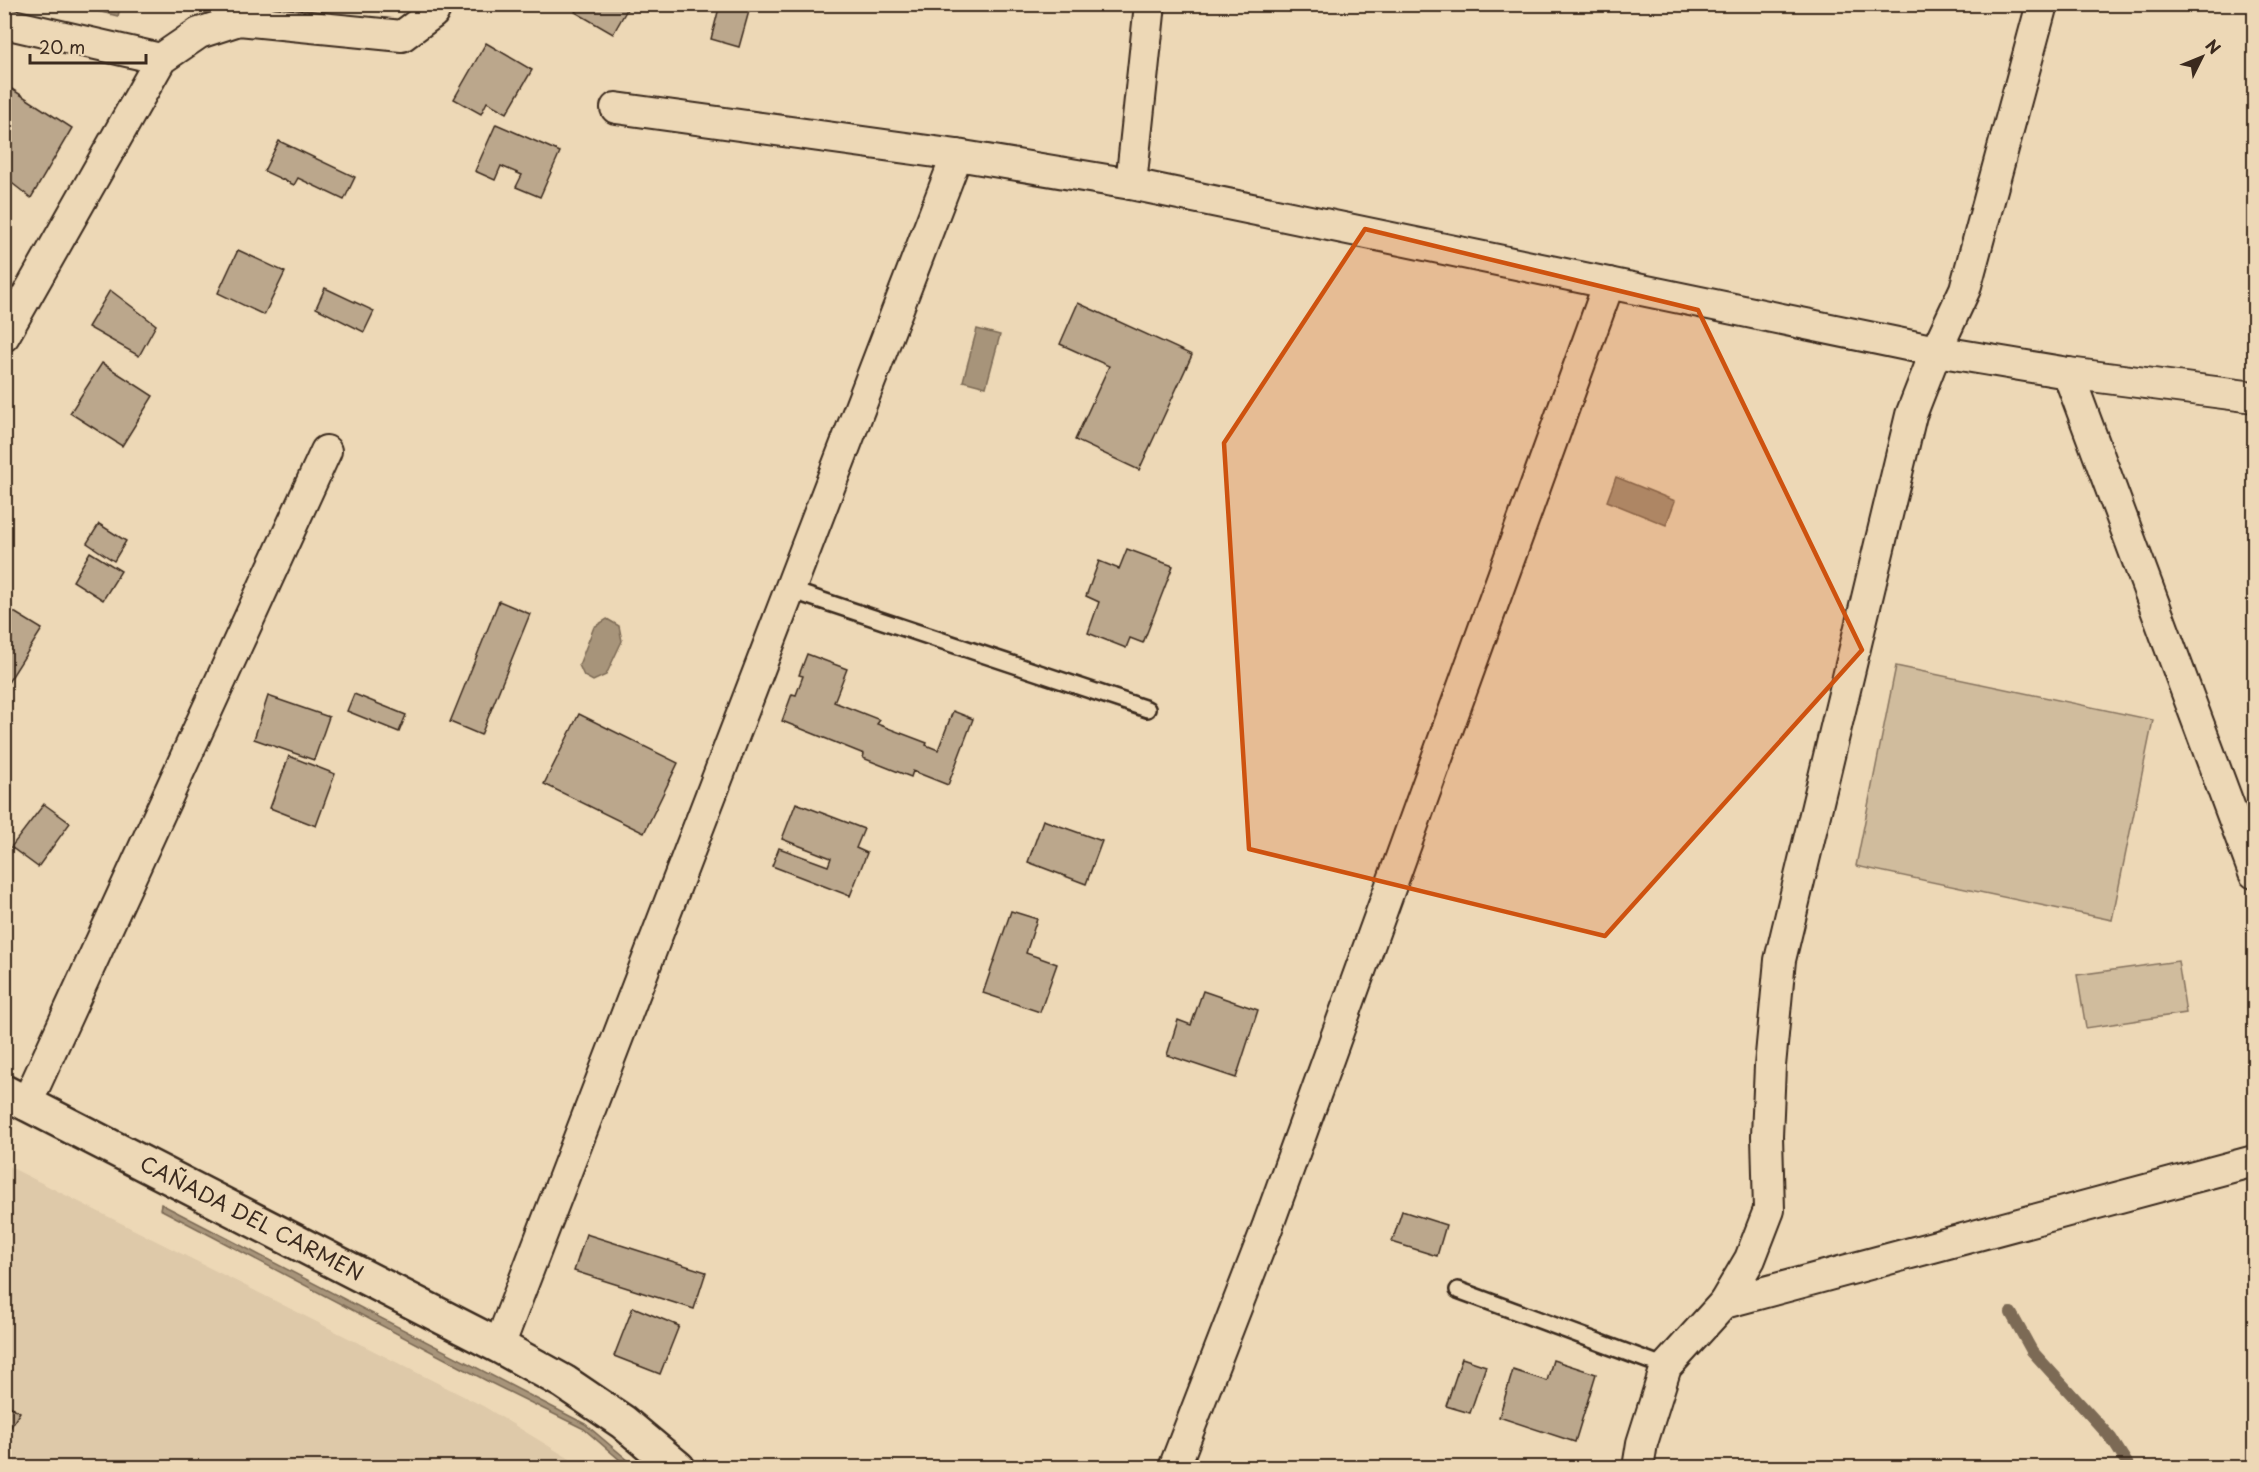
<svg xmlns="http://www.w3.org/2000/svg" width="2259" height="1472" font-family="'Playpen Sans',sans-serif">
  <rect width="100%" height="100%" fill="#edd8b6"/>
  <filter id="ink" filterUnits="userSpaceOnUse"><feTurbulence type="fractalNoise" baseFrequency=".0167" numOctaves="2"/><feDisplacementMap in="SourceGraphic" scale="12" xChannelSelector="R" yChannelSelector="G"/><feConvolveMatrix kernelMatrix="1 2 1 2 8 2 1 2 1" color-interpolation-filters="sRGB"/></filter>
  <g filter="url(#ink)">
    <polygon fill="#dec9a9" points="4,1164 483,1406 583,1467 5,1467"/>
    <g fill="#d0bc9d" stroke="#86735e" stroke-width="1.5">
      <polygon points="1896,666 2153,720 2112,920 1856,866"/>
      <polygon points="2178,961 2186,1013 2086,1028 2077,975"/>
    </g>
    <g fill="#a7947a" stroke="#7c6a55" stroke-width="1.5">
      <polygon points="72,5 121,5 118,16"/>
      <polygon points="977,329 1000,335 986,387 963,381"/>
      <polygon points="1616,477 1675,501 1666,525 1607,501"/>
      <polygon points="607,619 619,626 622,641 606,675 593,681 584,676 579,665 594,627"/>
      <polygon points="161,1204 585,1424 636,1467 628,1467 584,1429 489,1382 160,1209"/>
    </g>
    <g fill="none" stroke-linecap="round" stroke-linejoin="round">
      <polyline stroke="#7c6a55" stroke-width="12" points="2011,1313 2032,1351 2111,1438 2130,1468"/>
    </g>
    <g fill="#bba78c" stroke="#3b2a1e" stroke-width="1.5">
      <polygon points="580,4 630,4 613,34 575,12"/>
      <polygon points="720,4 751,4 739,47 711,39"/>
      <polygon points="486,43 532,70 507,113 487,102 481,114 454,99"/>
      <polygon points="4,84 72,128 31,198 4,177"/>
      <polygon points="496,124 560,152 540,197 516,187 522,175 501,166 495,180 475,171"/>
      <polygon points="279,141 355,177 344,200 298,178 294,185 264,171"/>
      <polygon points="238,250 285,272 264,315 218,293"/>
      <polygon points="325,288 374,311 364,332 316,308"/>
      <polygon points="110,290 156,325 139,356 88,327"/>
      <polygon points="1078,303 1192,355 1139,470 1075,440 1109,366 1060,344"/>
      <polygon points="102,363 153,396 122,446 70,413"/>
      <polygon points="99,524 126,541 114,561 87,543"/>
      <polygon points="1127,549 1173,566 1143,643 1130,638 1126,648 1088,633 1099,602 1086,596 1099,561 1119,569"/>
      <polygon points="90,552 121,571 103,600 73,581"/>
      <polygon points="499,601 530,614 481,735 450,722"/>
      <polygon points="4,606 42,629 4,689"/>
      <polygon points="807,654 847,669 834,702 880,720 877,724 927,743 926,745 938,750 953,711 973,719 948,785 913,771 911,777 863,758 864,754 782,721 792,694 796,695 803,676 799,675"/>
      <polygon points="354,694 406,715 399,732 347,711"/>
      <polygon points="268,696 329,717 314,760 254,739"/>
      <polygon points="579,714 678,763 644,833 544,784"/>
      <polygon points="289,756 335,774 316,826 270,808"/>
      <polygon points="796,803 864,829 856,848 867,853 850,896 772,866 779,848 828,866 831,858 782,839"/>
      <polygon points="44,804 70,823 38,867 11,847"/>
      <polygon points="1043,820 1102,841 1086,884 1028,862"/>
      <polygon points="1011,911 1037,919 1026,953 1057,964 1040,1012 983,993"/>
      <polygon points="1203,991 1258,1010 1236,1078 1167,1055 1178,1020 1191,1025"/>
      <polygon points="1402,1211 1446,1225 1437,1256 1392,1242"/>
      <polygon points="586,1234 706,1272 694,1309 574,1271"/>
      <polygon points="633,1307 679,1326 660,1374 614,1356"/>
      <polygon points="1462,1358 1486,1366 1470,1413 1446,1406"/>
      <polygon points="1553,1360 1596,1374 1575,1442 1499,1417 1513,1370 1547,1381"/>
      <polygon points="4,1403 20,1412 4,1438"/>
    </g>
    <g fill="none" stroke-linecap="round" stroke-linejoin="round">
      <g stroke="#3b2a1e" stroke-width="20">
        <g id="service">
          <polyline points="790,590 1147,709"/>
          <polyline points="1458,1290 1666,1367"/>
        </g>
      </g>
      <g stroke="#3b2a1e" stroke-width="34">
        <g id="minor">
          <polyline points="4,23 161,59"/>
          <polyline points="616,108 957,155 1131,184 1936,351 2068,373 2254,397"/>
          <polyline points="1131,184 1150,4"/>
          <polyline points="4,336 161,59 199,33 239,20 402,36 433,13 437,4"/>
          <polyline points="2068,373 2254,873"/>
          <polyline points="26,1105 326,451"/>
          <polyline points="1724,1303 2254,1161"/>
          <polyline points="499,1346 957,155"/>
          <polyline points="1174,1468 1267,1228 1609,283"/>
          <polyline points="1638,1468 1642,1443 1666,1367 1724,1303 1750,1259 1769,1210 1767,1136 1770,1066 1780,960 1911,415 1936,351 1965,289 2042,4"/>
        </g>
      </g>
      <g stroke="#3b2a1e" stroke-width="38">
        <g id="tertiary">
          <path id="s1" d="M4,1092L499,1346L564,1382L623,1422L678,1468"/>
        </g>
      </g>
      <use href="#service" stroke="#edd8b6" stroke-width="15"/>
      <use href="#minor" stroke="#edd8b6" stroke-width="30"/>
      <use href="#tertiary" stroke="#edd8b6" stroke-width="33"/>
    </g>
  </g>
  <path fill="#ce520f" fill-opacity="0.2" stroke="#ce520f" stroke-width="4.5" stroke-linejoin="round" d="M1365,229L1698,310L1862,650L1605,936L1249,849L1224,443Z"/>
  <g text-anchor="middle" stroke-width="4.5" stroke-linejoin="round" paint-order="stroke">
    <g font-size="21" fill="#3b2a1e" stroke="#edd8b6">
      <text dy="7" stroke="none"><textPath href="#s1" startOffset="278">CAÑADA DEL CARMEN</textPath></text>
    </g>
  </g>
  <rect width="2259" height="1472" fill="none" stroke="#edd8b6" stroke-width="24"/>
  <rect x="12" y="12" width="2235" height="1448" fill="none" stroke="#3b2a1e" stroke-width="2" filter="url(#ink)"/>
  <g transform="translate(2202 57) rotate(47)" stroke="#edd8b6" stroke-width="4.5" paint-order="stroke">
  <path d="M0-4.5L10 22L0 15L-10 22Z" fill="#3b2a1e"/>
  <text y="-9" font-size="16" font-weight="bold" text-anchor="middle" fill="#3b2a1e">N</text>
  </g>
  <path d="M30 54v9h116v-9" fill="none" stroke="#3b2a1e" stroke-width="3"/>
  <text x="39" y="54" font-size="18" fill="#3b2a1e" stroke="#edd8b6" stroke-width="4.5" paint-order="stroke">20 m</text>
</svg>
